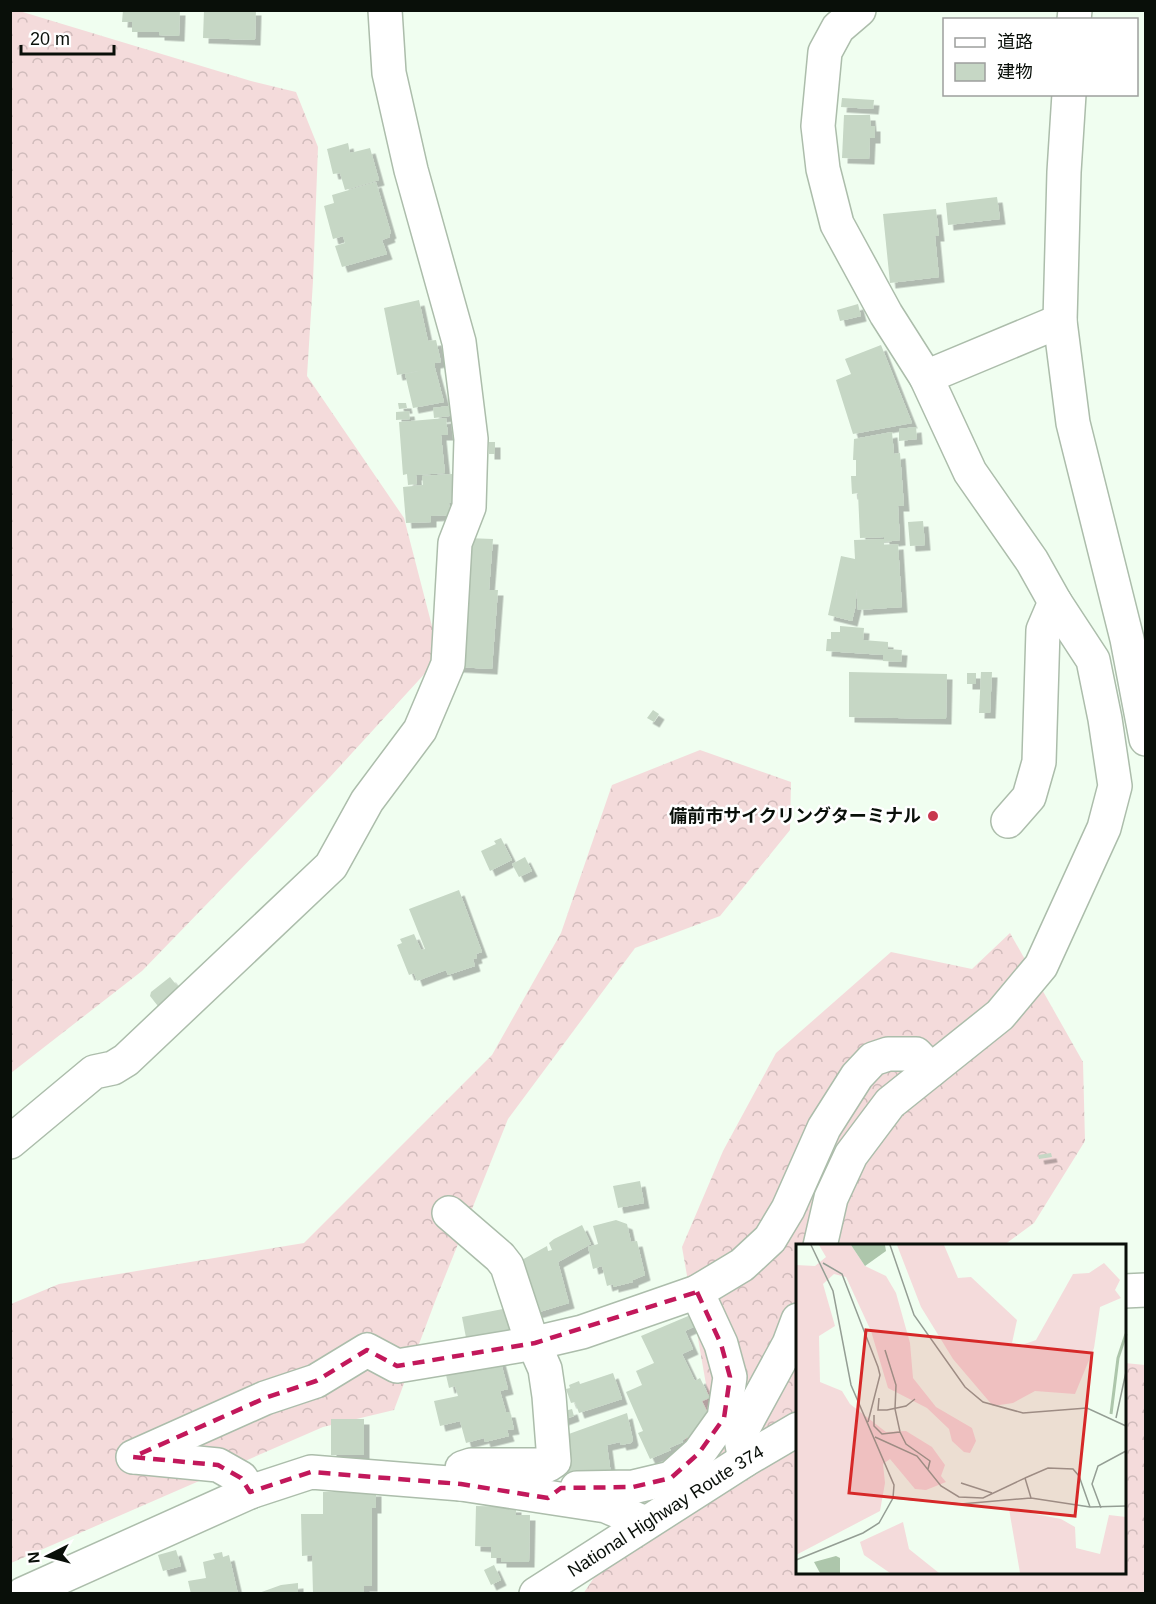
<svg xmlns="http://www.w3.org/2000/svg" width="1156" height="1604" font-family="Arial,'Noto Sans JP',sans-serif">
  <defs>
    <pattern id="forest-crowns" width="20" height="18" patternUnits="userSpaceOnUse" patternTransform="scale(1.5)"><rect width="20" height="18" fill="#f4dbdb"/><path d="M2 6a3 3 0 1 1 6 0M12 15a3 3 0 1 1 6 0" fill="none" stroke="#d0bbbb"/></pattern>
    <filter id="shadow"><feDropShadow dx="5.5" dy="5.5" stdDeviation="0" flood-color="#0004"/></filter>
  </defs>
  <rect width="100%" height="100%" fill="#f0fef0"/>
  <g fill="url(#forest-crowns)">
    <polygon points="16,10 251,81 296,92 318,147 313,281 307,376 404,518 440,657 330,777 142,971 11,1073 10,11"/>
    <polygon points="700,750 791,782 790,830 720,916 635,948 508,1119 436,1299 394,1410 323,1427 11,1563 11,1304 59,1284 304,1243 492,1055 561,933 612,785"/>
    <polygon points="1010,933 1083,1062 1085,1141 1034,1223 1004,1245 798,1246 798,1572 1124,1572 1125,1363 1145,1365 1145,1593 583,1594 682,1447 707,1390 682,1247 723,1151 776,1053 891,952 972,969"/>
  </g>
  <g fill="#c6d7c5" filter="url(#shadow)">
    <polygon points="123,10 180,10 179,36 159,35 159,32 132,32 132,22 122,22"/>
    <polygon points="204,10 256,10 255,40 203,38"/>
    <polygon points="842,98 874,100 873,109 841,107"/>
    <polygon points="844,115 870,115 871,126 875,126 875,138 870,138 869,159 842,158"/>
    <polygon points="348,143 350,153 370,148 379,180 345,190 340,173 333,174 327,149"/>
    <polygon points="376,182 391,233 389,234 390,237 382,240 387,254 342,267 335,246 345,243 343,236 333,239 324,206 334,203 332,195"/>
    <polygon points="997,197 1000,219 948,225 946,203"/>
    <polygon points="936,209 939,236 935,236 939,277 890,283 883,214"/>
    <polygon points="419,300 428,341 436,340 441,362 435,363 435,368 444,402 413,408 405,374 424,370 397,375 384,308"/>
    <polygon points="858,304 861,316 840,321 837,310"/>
    <polygon points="881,345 912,423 853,434 836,380 851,374 845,359"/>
    <polygon points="398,403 406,403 407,408 399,409"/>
    <polygon points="456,405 457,415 434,418 433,408"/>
    <polygon points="409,411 410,419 396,420 396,412"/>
    <polygon points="446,418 448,435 441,435 445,473 416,475 417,484 408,485 407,474 403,475 399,422"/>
    <polygon points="916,427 917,439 899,441 899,429"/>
    <polygon points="892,432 894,454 900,453 904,506 898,506 900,540 884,542 884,545 898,544 902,607 858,610 856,588 856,605 852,621 828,615 841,556 855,559 854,540 884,539 884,537 860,538 858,493 852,494 851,476 856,476 856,460 853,460 854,439"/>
    <rect x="489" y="442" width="6" height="12"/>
    <polygon points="452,474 454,503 449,503 450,515 431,516 431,522 406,523 403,487 423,485 422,476"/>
    <polygon points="923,521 925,545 910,546 908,522"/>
    <polygon points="467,538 493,539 489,590 498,590 492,669 457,667"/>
    <polygon points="840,626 864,628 863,640 888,642 888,649 902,650 901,662 883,661 883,655 826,651 827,639 831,639 831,632 840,632"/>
    <polygon points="849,672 947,674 946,719 849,717"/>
    <polygon points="981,672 992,672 990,713 979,713"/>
    <rect x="967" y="673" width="9" height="11"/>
    <polygon points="653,710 659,714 654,722 647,718"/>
    <polygon points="501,838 512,860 490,871 481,851 496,844 494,841"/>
    <polygon points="525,857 532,871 519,877 512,864"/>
    <polygon points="459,890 482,952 476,954 477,958 473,959 475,966 448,975 446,970 417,981 414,973 409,975 397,945 402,943 400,939 414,934 421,950 425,949 409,909"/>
    <polygon points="170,977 182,992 161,1010 150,996 151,992"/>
    <polygon points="1051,1153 1052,1157 1039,1159 1038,1155"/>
    <polygon points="640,1181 644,1203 618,1208 613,1186"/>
    <polygon points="616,1220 627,1224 631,1242 637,1241 645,1275 633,1280 633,1282 613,1287 613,1284 607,1286 602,1266 593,1269 588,1247 598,1244 593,1226"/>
    <polygon points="582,1225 591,1244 558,1262 569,1303 536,1313 520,1261 547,1246 548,1251 552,1250 549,1243 554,1239"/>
    <polygon points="508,1308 514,1339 468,1348 462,1317"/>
    <polygon points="700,1311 704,1322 685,1331 693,1349 682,1354 695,1381 700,1378 710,1398 702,1401 712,1422 705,1430 682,1440 683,1442 669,1448 671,1450 650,1459 638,1433 643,1431 626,1392 642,1385 636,1371 654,1363 641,1336"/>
    <polygon points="500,1359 508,1389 500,1391 506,1412 510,1412 514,1429 507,1430 509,1436 485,1442 484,1438 466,1443 460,1421 440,1426 434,1401 458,1396 455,1386 449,1388 446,1375"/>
    <polygon points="613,1373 622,1399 579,1413 575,1402 571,1403 566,1389 570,1388 569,1385 579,1381 580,1384"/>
    <polygon points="572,1409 574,1416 563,1420 561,1412"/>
    <polygon points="627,1413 633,1440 631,1443 621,1445 620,1442 607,1445 611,1474 599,1474 598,1470 567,1475 564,1459 566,1435"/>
    <rect x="331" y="1419" width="33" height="36"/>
    <polygon points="376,1491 376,1508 372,1508 372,1586 364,1586 364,1594 313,1594 312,1555 302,1556 301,1514 323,1514 323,1492"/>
    <polygon points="476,1506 516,1507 516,1515 530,1515 529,1562 501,1562 501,1558 491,1558 491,1547 475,1546"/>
    <polygon points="176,1550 181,1566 163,1571 158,1555"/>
    <polygon points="222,1552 223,1557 229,1555 238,1594 191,1594 188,1581 206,1578 203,1562 215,1559 213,1554"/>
    <polygon points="494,1565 501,1580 491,1585 484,1570"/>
    <polygon points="298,1583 298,1594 256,1594 281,1585"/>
  </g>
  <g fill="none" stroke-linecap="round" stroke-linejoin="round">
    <g stroke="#acbdab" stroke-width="36">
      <g id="minor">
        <polyline points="859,10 838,28 825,52 818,126 823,169 837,224 886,314 926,377"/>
        <polyline points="1074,20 1075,10"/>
        <polyline points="1069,94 1064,172 1060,321 1073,423 1127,639 1146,739"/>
        <polyline points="1008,821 1029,797 1039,762 1043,630 1055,602"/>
        <polyline points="10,1142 94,1072 113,1068 126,1060 331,866 367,801 420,730 448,664 455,543 469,507 471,439 459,342 411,170 389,73 385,10"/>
        <polyline points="449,1213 500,1257 507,1266 528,1330 545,1369 549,1396 554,1461 548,1465 471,1465 462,1468 461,1484"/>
        <polyline points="820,1246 831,1198 851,1155 890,1103 1000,1015 1041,966 1104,828 1115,786 1105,719 1093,660 1055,602 1032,561 970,472 926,377 1060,321"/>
        <polyline points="133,1457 265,1398 316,1381 367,1350 397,1366 535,1343 582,1332 697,1292 742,1265 770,1239 788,1209 824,1128 857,1076 873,1059 888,1054 916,1054 931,1070"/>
        <polyline points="135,1457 218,1465 241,1478 250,1492"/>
        <polyline points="745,1460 740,1434 789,1344 798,1320"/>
        <polyline points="577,1488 633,1487 671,1478 699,1453 724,1418 730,1377 721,1344 697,1292"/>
        <polyline points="23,1594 250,1492 311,1472 461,1484 606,1506 645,1523"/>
      </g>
    </g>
    <g stroke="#acbdab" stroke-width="36">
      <g id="highway">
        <polyline points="1124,1291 1146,1290"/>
        <path id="s1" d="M536,1594L745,1460L798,1429"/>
      </g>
    </g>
    <use href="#minor" stroke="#fff" stroke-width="33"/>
    <use href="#highway" stroke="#fff" stroke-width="33"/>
  </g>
  <path fill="none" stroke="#c2185b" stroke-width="4.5" stroke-dasharray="12 8" stroke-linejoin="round" d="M697,1292L721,1344L730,1377L724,1418L699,1453L671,1478L633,1487L561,1488L548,1498L461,1484L311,1472L250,1492L241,1478L218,1465L133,1457L265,1398L316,1381L367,1350L397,1366L535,1343Z"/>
  <circle fill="#c8374f" stroke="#fff" stroke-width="2" cx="933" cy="816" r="6"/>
  <g text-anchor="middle" stroke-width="5" stroke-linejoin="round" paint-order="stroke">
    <g font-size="18" font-weight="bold" fill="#090f09" stroke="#fff" text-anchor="end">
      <text x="921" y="822">備前市サイクリングターミナル</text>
    </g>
    <g font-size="18" fill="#090f09" stroke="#fff">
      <text dy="6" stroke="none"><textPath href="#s1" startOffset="154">National Highway Route 374</textPath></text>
    </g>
  </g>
  <g transform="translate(796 1244)">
    <rect width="330" height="330" fill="#f0fef0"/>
    <path d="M23,1H55L69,22L90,32L100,49L114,99L117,134L140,163L176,184L180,197L174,209L168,208L156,197L153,185L131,164L92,144L75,87L50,33L38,30L27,40L39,82L23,92L24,138L46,147L54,160L90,188L110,187L136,203L149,221L145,232L150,238L130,246L119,245L94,215L87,220L89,239L84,267L0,311V21L19,22L30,13ZM101,1H148L162,34L175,33L221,76L216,99L226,101L240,96L277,30L293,29L308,19L324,36L319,46L325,54L304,63L298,104L279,150L239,147L217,159L197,162L157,115L125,63ZM213,265L265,275L279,283L280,304L304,310L313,271L330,273V329H224ZM107,278L113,305L143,329H94L68,311L64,298Z" fill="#f4dbdb"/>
    <path d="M55,1H89L90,7L69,22ZM40,312L44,314V329H24L18,318Z" fill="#adc6ab"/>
    <path fill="none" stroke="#adc6ab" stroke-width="3" d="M315,170L322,114L330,90"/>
    <path fill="none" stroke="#949e94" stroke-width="1.5" d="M94,1L118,71L169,143L187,158L227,169L291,164L330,182M27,19L46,30L82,123L84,131L72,178M89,106L100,141L99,165L104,188L110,200L134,217L132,225M83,154L82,166H91L110,162L119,155M78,171V182L86,190L104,188M320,174L330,128M79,193L121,212L145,242L163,253L187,254L229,234L235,254M229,234L252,224L277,225L283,232L294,263M165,239L196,249M97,254L165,260L235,254L294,263L330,262M305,264L296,240L302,222L330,207M0,316L67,289L83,279L97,254L98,241L55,141L37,47L15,1"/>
    <path fill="#d62828" fill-opacity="0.15" stroke="#d62828" stroke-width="3" d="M70,86L296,109L279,272L53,249Z"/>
    <rect width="330" height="330" fill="none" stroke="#090f09" stroke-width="3"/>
  </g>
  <rect width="1156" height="1604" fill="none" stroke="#090f09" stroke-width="24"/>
  <rect x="943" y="18" width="195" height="78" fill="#ffffff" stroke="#9d9f9d" stroke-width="1.5"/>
  <rect x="955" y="38" width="30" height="9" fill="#ffffff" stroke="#9d9f9d" stroke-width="1.5"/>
  <text x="997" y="48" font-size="18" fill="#090f09">道路</text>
  <rect x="955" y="63" width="30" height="18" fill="#c6d7c5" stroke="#9d9f9d" stroke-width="1.5"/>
  <text x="997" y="78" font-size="18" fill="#090f09">建物</text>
  <g transform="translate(48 1556) rotate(264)" stroke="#ffffff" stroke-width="4.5" paint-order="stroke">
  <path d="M0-4.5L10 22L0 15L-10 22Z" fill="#090f09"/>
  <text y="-9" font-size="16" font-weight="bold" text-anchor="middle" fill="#090f09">N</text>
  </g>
  <path d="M21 45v9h93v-9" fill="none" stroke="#090f09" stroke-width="3"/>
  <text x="30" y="45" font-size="18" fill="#090f09" stroke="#ffffff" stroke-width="4.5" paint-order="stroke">20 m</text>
</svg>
